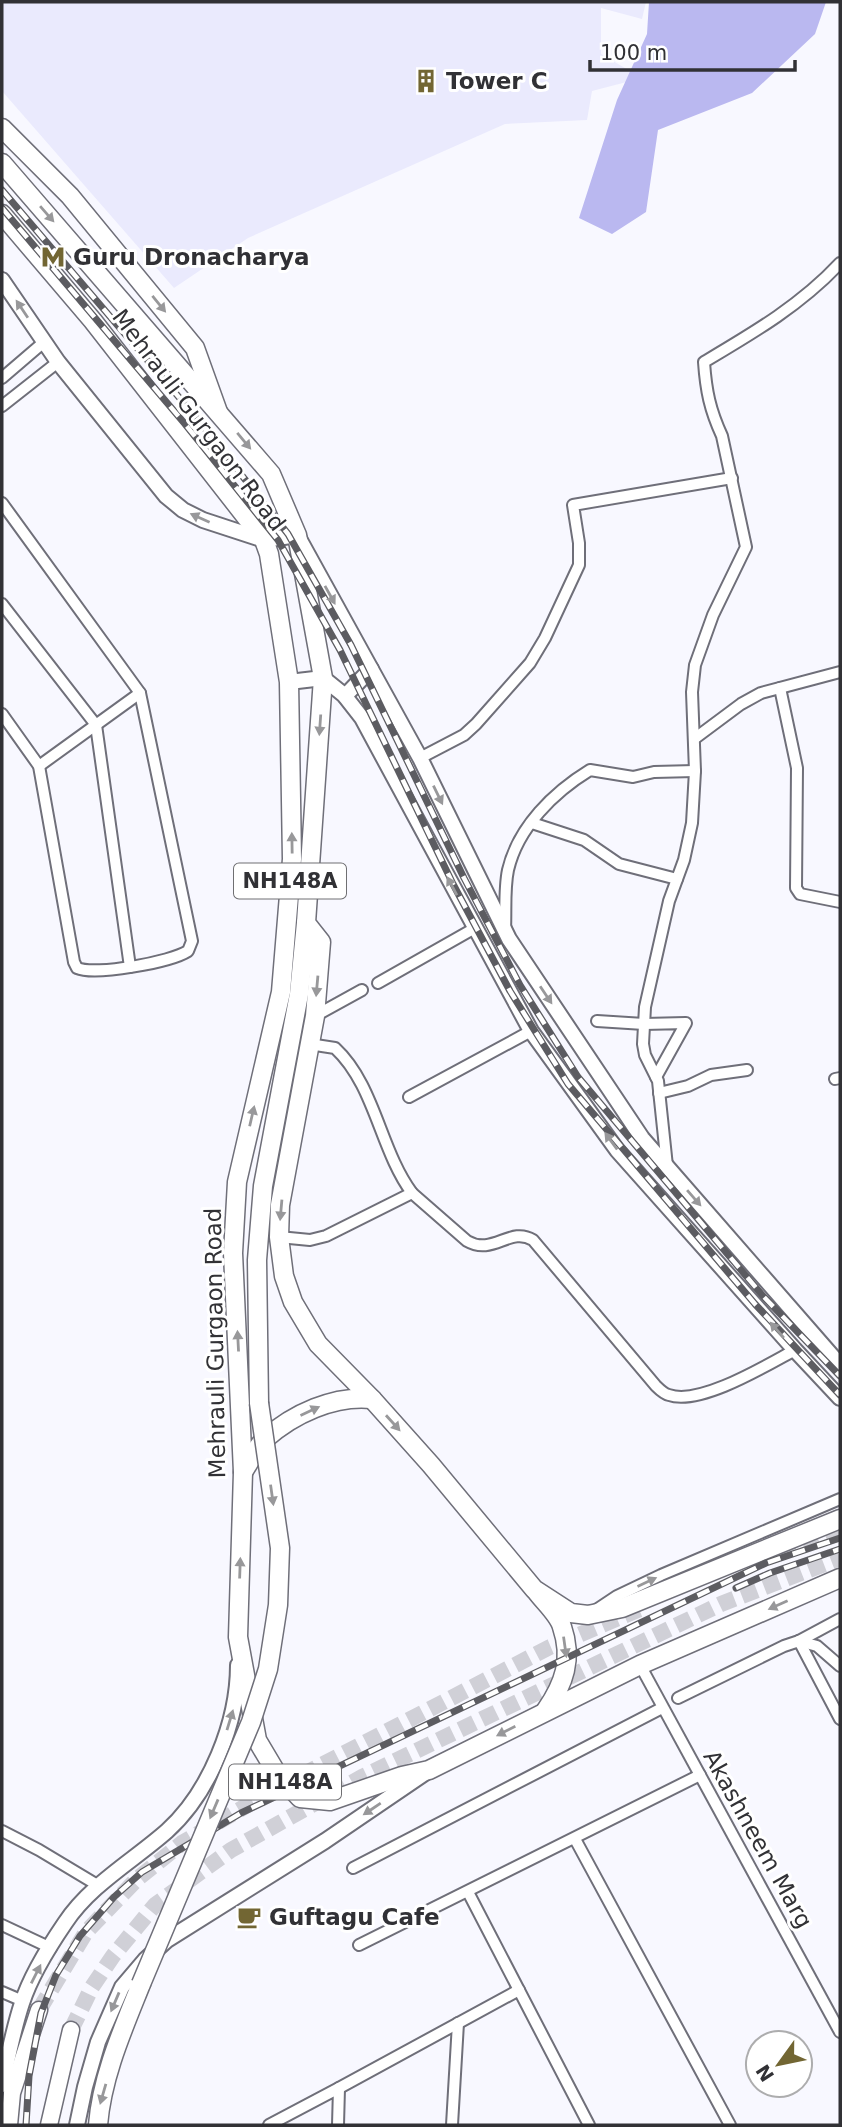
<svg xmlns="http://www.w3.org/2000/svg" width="842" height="2127" font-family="'DejaVu Sans',sans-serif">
  <rect width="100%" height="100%" fill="#f8f8ff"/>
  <polygon fill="#eaeafd" points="2,2 646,2 642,19 601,8 601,54 642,78 592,91 587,120 505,124 248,238 174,288 2,91"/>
  <polygon fill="#bab8f0" points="649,2 826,2 815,34 752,93 658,130 646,212 612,234 579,218 617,100 647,34"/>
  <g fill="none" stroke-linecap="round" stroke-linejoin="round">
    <g stroke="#d0d0d7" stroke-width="16" stroke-dasharray="16 8" stroke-linecap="butt">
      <polyline points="780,1551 840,1532"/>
      <polyline points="39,2010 86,1932 137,1879 182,1843 277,1788 550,1647 640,1609"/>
      <polyline points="71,2030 92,1987 113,1956 155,1905 231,1850 362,1777 721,1604 840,1558"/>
    </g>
    <g stroke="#6f6f79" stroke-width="14">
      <g id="minor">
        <polyline points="2,378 44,342"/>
        <polyline points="2,406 58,362"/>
        <path d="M2,503L140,693L192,941L188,951C171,962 95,976 77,968L74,962L39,766L2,714"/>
        <polyline points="2,604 96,725 130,967"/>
        <polyline points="780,688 797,768 796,888 800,894 840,902"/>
        <polyline points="694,739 741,704 761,693 840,672"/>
        <polyline points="420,758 464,735 476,724 530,663 545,638 579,565 579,543 573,505 732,478"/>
        <polyline points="39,766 140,693"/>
        <polyline points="532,823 584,840 619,864 677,879"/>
        <path d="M505,930C506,910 504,889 508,870C518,827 554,792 590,770L633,777L654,772L695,771"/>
        <polyline points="378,983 475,928"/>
        <polyline points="315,1016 362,990"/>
        <polyline points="597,1021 644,1024 686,1023 656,1077"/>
        <path d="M309,1044L335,1048C375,1085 380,1150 412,1193"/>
        <polyline points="835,1079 840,1078"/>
        <polyline points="659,1093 688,1086 711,1075 747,1070"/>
        <polyline points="409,1097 531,1031"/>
        <path d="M667,1166L658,1081L645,1055L643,1044L645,1007L669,901L684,860L692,823L695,771L692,692L695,665L713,615L746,547L722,436C710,410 706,391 704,362C753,333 801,305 840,263"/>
        <path d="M279,1237L310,1240L326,1236L412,1193L467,1241C493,1256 510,1226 533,1240L656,1386C659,1389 664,1394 669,1395C700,1406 767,1365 795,1350"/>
        <polyline points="596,1610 617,1596 661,1575 840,1499"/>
        <polyline points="799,1641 817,1646 840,1666"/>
        <polyline points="799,1641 840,1619"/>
        <polyline points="640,1665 840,2032"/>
        <polyline points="678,1698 784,1646 799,1641 840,1719"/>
        <polyline points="2,1831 39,1850 99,1886"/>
        <polyline points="575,1839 730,2125"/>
        <polyline points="353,1868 662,1708"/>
        <polyline points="468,1892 589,2125"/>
        <polyline points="2,1925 51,1948"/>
        <polyline points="359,1945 700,1775"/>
        <polyline points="2,1992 23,2001"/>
        <polyline points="339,2088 519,1990"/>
        <polyline points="269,2125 339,2088 338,2125"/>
        <polyline points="452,2125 458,2023"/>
      </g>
    </g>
    <g stroke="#6f6f79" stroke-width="18">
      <g id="tertiary">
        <polyline points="2,280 58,362 166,496 183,510 203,520 264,540 297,535 420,758 509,939 642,1138 840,1365"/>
        <polyline points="289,682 323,678 344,695 362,718 531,1031 617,1150 795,1350 840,1398"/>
        <polyline points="345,696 371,669"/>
        <path d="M2,2085C8,2058 13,2030 22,2003C30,1978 50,1945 65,1923C90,1885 133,1861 167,1831C210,1792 238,1722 238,1665"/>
        <polyline points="77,2125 85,2087 98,2042 122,1987 145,1960 167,1940 325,1841 425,1773"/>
      </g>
    </g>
    <g stroke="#6f6f79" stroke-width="19">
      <g id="secondary">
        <polyline points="9,2125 12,2093 39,2010"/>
        <polyline points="49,2125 71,2030"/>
      </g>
    </g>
    <g stroke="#6f6f79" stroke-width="21">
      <g id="primary">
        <polyline points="2,128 70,196 195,348 218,412"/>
        <polyline points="259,1403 257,1260 263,1186 299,994 306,923"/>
        <path d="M243,1472C250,1462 256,1447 265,1439C293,1414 334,1395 372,1399"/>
        <path d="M536,1591C544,1602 559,1615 562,1627C573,1659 564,1684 546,1710"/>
        <path d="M98,2125C102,2076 123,2029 141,1984"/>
      </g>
    </g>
    <g stroke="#6f6f79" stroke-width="21">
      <g id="trunk">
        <polyline points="2,163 271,474 297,535 323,678 306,923 321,942 315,1016 280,1205 279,1237 284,1276 293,1302 318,1344 372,1399 431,1465 534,1589 571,1613 588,1615 622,1608 840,1519"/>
        <polyline points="2,214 93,321 264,540 269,554 289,682 292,859 281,992 237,1182 233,1253 243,1472 238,1637 257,1740 276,1772 300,1798 330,1801 402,1776 429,1770 640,1665 840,1578"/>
      </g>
    </g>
    <use href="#minor" stroke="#fff" stroke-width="10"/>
    <use href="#tertiary" stroke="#fff" stroke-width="14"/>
    <use href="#secondary" stroke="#fff" stroke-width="16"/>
    <use href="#primary" stroke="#fff" stroke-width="18"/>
    <use href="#trunk" stroke="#fff" stroke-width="18"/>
    <g stroke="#5c5c61" stroke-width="7">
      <g id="rail">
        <polyline points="2,190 195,416 288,534 351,645 464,878 520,985 578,1077 763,1296 840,1376"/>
        <polyline points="2,208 185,424 278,540 340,650 453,884 510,991 568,1084 755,1304 840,1395"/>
        <polyline points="736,1588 770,1573 840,1549"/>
        <polyline points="26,2125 29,2076 41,2013 56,1975 80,1936 114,1897 142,1872 241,1813 766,1563 840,1538"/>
      </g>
    </g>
    <use href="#rail" stroke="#fff" stroke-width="4.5" stroke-dasharray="13" stroke-linecap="butt"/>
    <g stroke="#6f6f79" stroke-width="21" stroke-linecap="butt">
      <polyline id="primary-bridge" points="141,1984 251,1722 268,1669 278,1605 280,1548 259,1403"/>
    </g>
    <use href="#primary-bridge" stroke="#fff" stroke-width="18"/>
  </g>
  <defs><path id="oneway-solid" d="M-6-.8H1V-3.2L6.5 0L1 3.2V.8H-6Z" transform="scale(1.75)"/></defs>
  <g fill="#98989a">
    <use href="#oneway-solid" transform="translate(47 214) rotate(49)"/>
    <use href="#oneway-solid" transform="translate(159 304) rotate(51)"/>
    <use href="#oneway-solid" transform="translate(22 309) rotate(-124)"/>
    <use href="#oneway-solid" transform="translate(244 441) rotate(50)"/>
    <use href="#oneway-solid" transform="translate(200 518) rotate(-156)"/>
    <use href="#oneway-solid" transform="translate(330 595) rotate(61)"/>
    <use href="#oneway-solid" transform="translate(320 725) rotate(94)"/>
    <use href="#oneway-solid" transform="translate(438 795) rotate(64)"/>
    <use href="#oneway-solid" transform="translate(292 843) rotate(-91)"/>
    <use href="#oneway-solid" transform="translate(452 886) rotate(-118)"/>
    <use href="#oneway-solid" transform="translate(317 986) rotate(95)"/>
    <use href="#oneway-solid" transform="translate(546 995) rotate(56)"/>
    <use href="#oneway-solid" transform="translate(252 1116) rotate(-77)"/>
    <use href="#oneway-solid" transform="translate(611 1141) rotate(-126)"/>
    <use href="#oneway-solid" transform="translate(694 1198) rotate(49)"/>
    <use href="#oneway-solid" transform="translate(281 1210) rotate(95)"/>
    <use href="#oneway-solid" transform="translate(777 1330) rotate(-131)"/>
    <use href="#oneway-solid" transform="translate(238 1341) rotate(-93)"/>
    <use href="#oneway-solid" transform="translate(310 1411) rotate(-25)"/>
    <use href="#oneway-solid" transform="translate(393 1423) rotate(48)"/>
    <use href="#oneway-solid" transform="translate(272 1495) rotate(82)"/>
    <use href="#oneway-solid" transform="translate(240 1568) rotate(-88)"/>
    <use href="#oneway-solid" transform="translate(647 1582) rotate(-25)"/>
    <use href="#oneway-solid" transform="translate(778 1605) rotate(156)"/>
    <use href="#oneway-solid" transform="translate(565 1647) rotate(82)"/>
    <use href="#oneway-solid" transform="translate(230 1720) rotate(-73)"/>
    <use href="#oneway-solid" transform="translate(506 1731) rotate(153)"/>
    <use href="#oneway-solid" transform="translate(214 1809) rotate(113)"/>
    <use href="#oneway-solid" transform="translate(372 1809) rotate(146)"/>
    <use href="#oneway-solid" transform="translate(36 1974) rotate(-63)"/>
    <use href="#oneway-solid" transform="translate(115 2002) rotate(113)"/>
    <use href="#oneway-solid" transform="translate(103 2094) rotate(106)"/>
  </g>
  <defs>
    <g id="building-bare" transform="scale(1.89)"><path d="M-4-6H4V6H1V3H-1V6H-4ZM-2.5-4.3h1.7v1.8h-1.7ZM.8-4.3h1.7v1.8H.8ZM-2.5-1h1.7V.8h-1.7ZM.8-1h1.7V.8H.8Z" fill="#726633" stroke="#fff" stroke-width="2.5" paint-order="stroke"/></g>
    <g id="metro-bare" transform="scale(1.89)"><path d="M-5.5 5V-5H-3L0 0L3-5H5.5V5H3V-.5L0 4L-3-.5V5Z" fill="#726633" stroke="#fff" stroke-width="2.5" paint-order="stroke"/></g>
    <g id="cafe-bare" transform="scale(1.89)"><path d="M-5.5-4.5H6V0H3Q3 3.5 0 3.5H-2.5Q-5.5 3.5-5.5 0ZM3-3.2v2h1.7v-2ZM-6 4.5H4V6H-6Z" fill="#726633" stroke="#fff" stroke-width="2.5" paint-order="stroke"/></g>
  </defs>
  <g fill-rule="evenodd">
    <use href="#building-bare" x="426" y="81"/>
    <use href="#metro-bare" x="53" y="257"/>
    <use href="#cafe-bare" x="249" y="1917"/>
  </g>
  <g text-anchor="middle" stroke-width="6" stroke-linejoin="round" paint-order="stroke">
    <g fill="#fff" stroke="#6f6f72" stroke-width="2">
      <rect x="234" y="863.5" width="112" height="35" rx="5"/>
      <rect x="229" y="1764.5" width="112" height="35" rx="5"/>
    </g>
    <g font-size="21" font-weight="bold" fill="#313135">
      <text x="290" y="888">NH148A</text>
      <text x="285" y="1789">NH148A</text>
    </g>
    <g font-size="23" font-weight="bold" fill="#313135" stroke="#fff" text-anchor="start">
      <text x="446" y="89">Tower C</text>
      <text x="73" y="265">Guru Dronacharya</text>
      <text x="269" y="1925">Guftagu Cafe</text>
    </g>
    <g font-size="23" fill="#313135" stroke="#fff">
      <text transform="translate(199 420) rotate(53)" y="8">Mehrauli Gurgaon Road</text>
      <text transform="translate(215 1343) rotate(-91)" y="8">Mehrauli Gurgaon Road</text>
      <text transform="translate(758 1839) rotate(61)" y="8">Akashneem Marg</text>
    </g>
  </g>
  <rect width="842" height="2127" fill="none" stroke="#313135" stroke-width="7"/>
  <g transform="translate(779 2064) rotate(237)"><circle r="33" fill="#ffffff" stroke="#adadae" stroke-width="2"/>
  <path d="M0-5L12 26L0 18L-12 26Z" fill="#726633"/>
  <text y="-10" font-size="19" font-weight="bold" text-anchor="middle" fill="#313135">N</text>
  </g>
  <path d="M590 60v10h205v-10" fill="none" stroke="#313135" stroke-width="3.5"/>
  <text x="600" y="60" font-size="21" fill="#313135" stroke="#ffffff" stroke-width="5" paint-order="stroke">100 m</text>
</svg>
